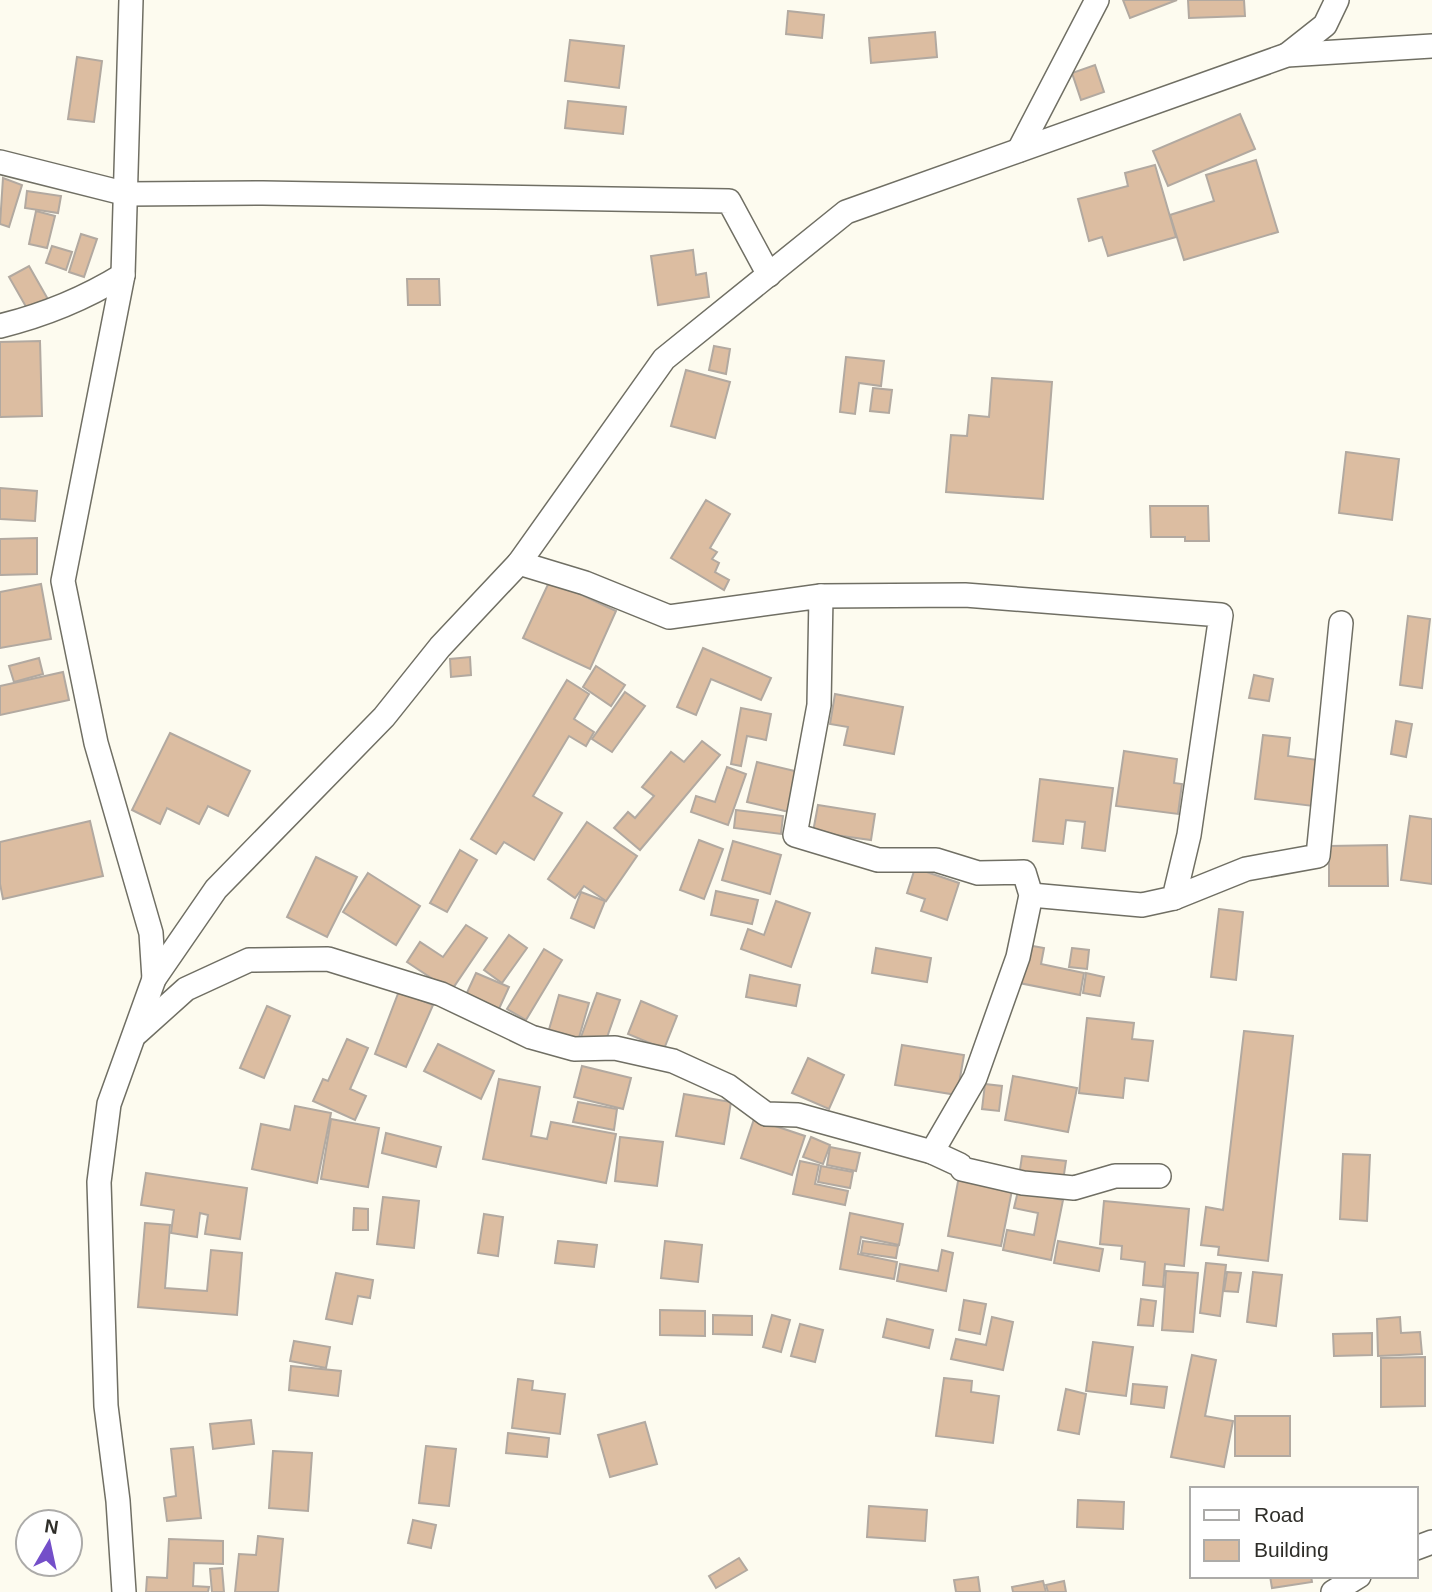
<svg xmlns="http://www.w3.org/2000/svg" width="1432" height="1592" font-family="Helvetica,sans-serif">
  <rect width="100%" height="100%" fill="#fdfbef"/>
  <g fill="#dcbda1" stroke="#b2a9a0" stroke-width="2">
    <polygon points="1123,0 1177,0 1130,18"/>
    <polygon points="1188,0 1244,0 1245,16 1189,18"/>
    <polygon points="788,11 824,15 822,38 786,34"/>
    <polygon points="935,32 937,57 871,63 869,38"/>
    <polygon points="570,40 624,46 619,88 565,81"/>
    <polygon points="77,57 102,61 94,122 68,119"/>
    <polygon points="1095,65 1104,92 1081,100 1072,73"/>
    <polygon points="568,101 626,107 623,134 565,128"/>
    <polygon points="1240,114 1255,149 1168,186 1153,151"/>
    <polygon points="1256,160 1278,232 1184,260 1170,215 1214,201 1206,175"/>
    <polygon points="1155,165 1176,237 1108,256 1102,237 1089,241 1078,199 1128,186 1125,173"/>
    <polygon points="3,178 22,185 9,227 0,224"/>
    <polygon points="27,191 61,196 58,213 25,208"/>
    <polygon points="36,211 55,216 47,248 29,244"/>
    <polygon points="81,234 97,239 84,277 69,272"/>
    <polygon points="52,246 72,252 66,270 46,263"/>
    <polygon points="693,250 696,275 706,273 709,297 658,305 651,256"/>
    <polygon points="29,266 49,301 29,312 9,277"/>
    <polygon points="407,279 439,279 440,305 408,305"/>
    <polygon points="40,341 42,416 0,417 0,342"/>
    <polygon points="714,346 730,349 726,374 709,370"/>
    <polygon points="846,357 884,361 881,386 859,383 855,414 840,412"/>
    <polygon points="686,370 730,382 715,438 671,426"/>
    <polygon points="992,378 1052,382 1043,499 946,492 951,435 967,436 969,415 989,417"/>
    <polygon points="873,388 892,390 889,413 870,411"/>
    <polygon points="1346,452 1399,459 1392,520 1339,513"/>
    <polygon points="0,488 37,491 35,521 0,519"/>
    <polygon points="706,500 730,514 710,548 717,552 712,559 719,563 715,572 729,580 724,590 671,558"/>
    <polygon points="1150,506 1208,506 1209,541 1185,541 1185,537 1151,537"/>
    <polygon points="37,538 37,574 0,575 0,539"/>
    <polygon points="550,580 616,611 590,669 523,638"/>
    <polygon points="41,584 51,639 0,648 0,592"/>
    <polygon points="1408,616 1430,619 1422,688 1400,685"/>
    <polygon points="703,648 771,678 761,700 711,679 696,715 677,707"/>
    <polygon points="470,657 471,675 451,677 450,659"/>
    <polygon points="39,658 43,674 14,682 9,666"/>
    <polygon points="596,666 625,685 611,706 583,687"/>
    <polygon points="63,672 69,700 0,715 0,686"/>
    <polygon points="1254,675 1273,679 1269,701 1249,698"/>
    <polygon points="567,680 589,694 574,719 594,732 586,746 569,736 533,796 562,813 534,860 504,842 496,854 471,839"/>
    <polygon points="625,692 645,706 612,752 592,739"/>
    <polygon points="835,694 903,707 894,754 844,745 848,727 830,724"/>
    <polygon points="741,708 771,714 766,740 747,736 741,766 731,764"/>
    <polygon points="1396,721 1412,724 1406,757 1391,754"/>
    <polygon points="170,733 250,771 228,816 208,806 199,824 167,808 160,824 132,810"/>
    <polygon points="1263,735 1290,738 1288,756 1318,760 1313,806 1255,799"/>
    <polygon points="702,741 720,755 640,850 614,828 628,812 635,818 654,796 642,787 671,752 684,762"/>
    <polygon points="1124,751 1177,759 1174,783 1182,784 1178,814 1116,806"/>
    <polygon points="757,762 799,772 789,812 747,802"/>
    <polygon points="727,767 746,774 728,825 691,812 696,796 715,802"/>
    <polygon points="1040,779 1113,788 1105,851 1082,848 1085,822 1066,820 1063,844 1033,841"/>
    <polygon points="818,805 875,814 871,840 813,832"/>
    <polygon points="736,810 783,816 781,834 734,828"/>
    <polygon points="1410,816 1432,819 1432,884 1401,880"/>
    <polygon points="90,821 103,876 3,899 0,884 0,842"/>
    <polygon points="587,822 637,856 606,901 584,886 575,898 548,879"/>
    <polygon points="699,840 723,849 704,899 680,890"/>
    <polygon points="733,841 781,855 770,894 722,880"/>
    <polygon points="1387,845 1388,886 1329,886 1329,846"/>
    <polygon points="460,850 477,860 447,912 430,903"/>
    <polygon points="316,857 357,877 327,937 287,917"/>
    <polygon points="915,868 959,883 947,920 921,911 925,899 907,893"/>
    <polygon points="368,873 420,906 396,945 343,912"/>
    <polygon points="716,891 758,900 752,924 711,915"/>
    <polygon points="581,892 605,901 594,928 571,918"/>
    <polygon points="776,901 810,913 791,967 741,949 748,929 764,935"/>
    <polygon points="1219,909 1243,912 1236,980 1211,977"/>
    <polygon points="466,925 487,938 451,991 407,962 420,942 443,957"/>
    <polygon points="509,935 527,948 502,983 484,970"/>
    <polygon points="1022,944 1044,948 1041,964 1084,973 1080,995 1014,982"/>
    <polygon points="876,948 931,958 927,982 872,973"/>
    <polygon points="1072,948 1089,950 1087,969 1069,967"/>
    <polygon points="544,949 562,960 526,1020 507,1009"/>
    <polygon points="476,973 509,987 498,1011 465,997"/>
    <polygon points="1086,973 1104,977 1100,996 1083,993"/>
    <polygon points="750,975 800,985 796,1006 746,997"/>
    <polygon points="399,991 433,1005 406,1067 375,1054"/>
    <polygon points="597,993 620,1000 604,1046 581,1037"/>
    <polygon points="559,995 589,1003 578,1041 548,1033"/>
    <polygon points="641,1001 677,1016 664,1049 628,1034"/>
    <polygon points="267,1006 290,1016 264,1078 240,1068"/>
    <polygon points="1087,1018 1134,1023 1132,1039 1153,1041 1148,1081 1125,1078 1123,1098 1079,1093"/>
    <polygon points="1244,1031 1293,1036 1268,1261 1218,1255 1219,1247 1201,1245 1206,1207 1223,1210"/>
    <polygon points="347,1039 368,1048 350,1089 366,1096 355,1120 313,1101 323,1079 328,1081"/>
    <polygon points="438,1044 494,1071 481,1099 424,1071"/>
    <polygon points="902,1045 964,1055 957,1095 895,1085"/>
    <polygon points="808,1058 844,1075 829,1109 792,1093"/>
    <polygon points="582,1066 631,1078 623,1109 574,1097"/>
    <polygon points="1013,1076 1077,1088 1068,1132 1005,1120"/>
    <polygon points="499,1079 540,1087 531,1136 547,1139 551,1122 616,1134 606,1183 483,1159"/>
    <polygon points="985,1084 1002,1086 999,1111 982,1109"/>
    <polygon points="684,1094 731,1102 724,1144 676,1136"/>
    <polygon points="578,1102 617,1109 614,1130 573,1122"/>
    <polygon points="295,1106 331,1113 317,1183 252,1169 261,1124 290,1130"/>
    <polygon points="331,1119 379,1128 368,1187 321,1179"/>
    <polygon points="754,1119 805,1136 792,1175 741,1158"/>
    <polygon points="386,1133 441,1147 436,1167 382,1153"/>
    <polygon points="620,1137 663,1142 657,1186 615,1181"/>
    <polygon points="811,1137 830,1145 823,1164 803,1157"/>
    <polygon points="830,1147 860,1153 856,1171 827,1165"/>
    <polygon points="1343,1154 1370,1155 1367,1221 1340,1219"/>
    <polygon points="1022,1156 1066,1161 1063,1181 1019,1176"/>
    <polygon points="800,1161 819,1165 815,1184 848,1191 845,1205 793,1194"/>
    <polygon points="821,1166 853,1172 850,1188 818,1182"/>
    <polygon points="146,1173 247,1188 240,1239 205,1234 208,1215 200,1213 197,1237 171,1233 174,1210 141,1205"/>
    <polygon points="959,1176 1013,1185 1001,1246 948,1236"/>
    <polygon points="1018,1191 1063,1200 1051,1260 1003,1250 1007,1230 1034,1235 1038,1213 1014,1208"/>
    <polygon points="383,1197 419,1201 414,1248 377,1244"/>
    <polygon points="1104,1201 1189,1209 1184,1266 1165,1264 1163,1287 1143,1285 1145,1262 1121,1259 1122,1246 1100,1244"/>
    <polygon points="354,1208 368,1209 368,1230 353,1230"/>
    <polygon points="850,1213 903,1224 899,1245 861,1237 858,1254 897,1262 894,1279 840,1269"/>
    <polygon points="484,1214 503,1217 498,1256 478,1253"/>
    <polygon points="145,1223 170,1225 165,1288 207,1291 211,1250 242,1253 237,1315 138,1307"/>
    <polygon points="558,1241 597,1245 594,1267 555,1263"/>
    <polygon points="665,1241 702,1245 698,1282 661,1278"/>
    <polygon points="863,1241 898,1246 896,1258 861,1253"/>
    <polygon points="1058,1241 1103,1249 1099,1271 1054,1263"/>
    <polygon points="942,1250 953,1253 946,1291 897,1281 900,1264 938,1271"/>
    <polygon points="1206,1263 1226,1265 1220,1316 1200,1313"/>
    <polygon points="1166,1271 1198,1273 1193,1332 1162,1330"/>
    <polygon points="1227,1272 1241,1273 1238,1292 1224,1291"/>
    <polygon points="1253,1272 1282,1275 1276,1326 1247,1322"/>
    <polygon points="336,1273 373,1280 370,1298 358,1296 352,1324 326,1319"/>
    <polygon points="1141,1299 1156,1301 1153,1326 1138,1325"/>
    <polygon points="964,1300 986,1304 980,1334 959,1330"/>
    <polygon points="660,1310 705,1311 705,1336 660,1335"/>
    <polygon points="713,1315 752,1316 752,1335 713,1334"/>
    <polygon points="772,1315 790,1320 781,1352 763,1347"/>
    <polygon points="992,1317 1013,1322 1003,1370 951,1359 956,1339 986,1345"/>
    <polygon points="1400,1317 1401,1333 1420,1332 1422,1354 1378,1356 1377,1319"/>
    <polygon points="887,1319 933,1330 929,1348 883,1337"/>
    <polygon points="800,1324 823,1330 815,1362 791,1356"/>
    <polygon points="1372,1333 1372,1355 1334,1356 1333,1334"/>
    <polygon points="294,1341 330,1347 326,1368 290,1361"/>
    <polygon points="1093,1342 1133,1347 1126,1396 1086,1391"/>
    <polygon points="1192,1355 1216,1360 1205,1416 1233,1421 1224,1467 1171,1457"/>
    <polygon points="1425,1357 1425,1406 1381,1407 1381,1358"/>
    <polygon points="291,1366 341,1371 338,1396 289,1390"/>
    <polygon points="944,1378 972,1381 971,1392 999,1396 993,1443 936,1436"/>
    <polygon points="518,1379 533,1381 532,1390 565,1394 560,1434 512,1428"/>
    <polygon points="1133,1384 1167,1387 1164,1408 1131,1404"/>
    <polygon points="1066,1389 1086,1394 1079,1434 1058,1430"/>
    <rect x="1235" y="1416" width="55" height="40"/>
    <polygon points="251,1420 254,1444 213,1449 210,1424"/>
    <polygon points="645,1422 657,1464 610,1477 598,1435"/>
    <polygon points="508,1433 549,1438 547,1457 506,1453"/>
    <polygon points="426,1446 456,1449 449,1506 419,1503"/>
    <polygon points="193,1447 201,1518 167,1521 164,1498 176,1496 171,1449"/>
    <polygon points="273,1451 312,1453 308,1511 269,1508"/>
    <polygon points="1078,1500 1124,1502 1123,1529 1077,1527"/>
    <polygon points="869,1506 927,1510 925,1541 867,1537"/>
    <polygon points="413,1520 436,1525 431,1548 408,1543"/>
    <polygon points="258,1536 283,1539 278,1592 235,1592 239,1554 256,1555"/>
    <polygon points="169,1539 223,1541 223,1564 194,1563 193,1586 209,1587 208,1592 146,1592 147,1577 167,1578"/>
    <polygon points="739,1558 747,1570 716,1588 709,1576"/>
    <polygon points="222,1568 224,1592 212,1592 210,1569"/>
    <polygon points="1270,1576 1311,1576 1312,1582 1272,1588"/>
    <polygon points="978,1577 980,1592 956,1592 954,1580"/>
    <polygon points="1043,1581 1046,1592 1013,1592 1012,1587"/>
    <polygon points="1064,1581 1066,1592 1048,1592 1046,1585"/>
  </g>
  <g fill="none" stroke-linecap="round" stroke-linejoin="round">
    <g stroke="#706f64" stroke-width="26">
      <g id="minor">
        <polyline points="131,0 123,275 63,581 96,743 151,933 154,979"/>
        <polyline points="1287,55 1325,25 1337,0"/>
        <polyline points="1019,150 1097,0"/>
        <polyline points="0,162 127,194 263,193 729,201 769,275"/>
        <path d="M0,326C45,315 84,299 123,275"/>
        <polyline points="519,563 585,583 669,617 821,596 819,705 795,835 878,860 936,860 978,873 1024,872 1031,895 1018,957 975,1078 932,1152"/>
        <polyline points="821,596 965,595 1221,615 1189,835 1174,898 1142,905 1031,895"/>
        <polyline points="1174,898 1246,869 1318,856 1341,623"/>
        <polyline points="137,1033 186,989 249,960 328,959 441,994 531,1037 574,1049 615,1048 673,1061 728,1086 766,1114 798,1115 932,1152 960,1165 962,1169 1023,1183 1074,1188 1115,1176 1159,1176"/>
        <polyline points="1416,1548 1432,1542"/>
        <polyline points="124,1592 118,1501 106,1406 99,1182 109,1104 154,979 216,889 384,717 440,647 519,563 664,359 846,212 1287,55 1432,46"/>
        <polyline points="1333,1592 1359,1576"/>
      </g>
    </g>
    <use href="#minor" stroke="#fff" stroke-width="23"/>
  </g>
  <rect x="1190" y="1487" width="228" height="91" fill="#ffffff" stroke="#acaba9" stroke-width="2"/>
  <rect x="1204" y="1510" width="35" height="10" fill="#ffffff" stroke="#acaba9" stroke-width="2"/>
  <text x="1254" y="1522" font-size="21" fill="#2f2e29">Road</text>
  <rect x="1204" y="1540" width="35" height="21" fill="#dcbda1" stroke="#acaba9" stroke-width="2"/>
  <text x="1254" y="1557" font-size="21" fill="#2f2e29">Building</text>
  <g transform="translate(49 1543) rotate(9)"><circle r="33" fill="#ffffff" stroke="#acaba9" stroke-width="2"/>
  <path d="M0-5L12 26L0 18L-12 26Z" fill="#744fc9"/>
  <text y="-10" font-size="19" font-weight="bold" text-anchor="middle" fill="#2f2e29">N</text>
  </g>
</svg>
